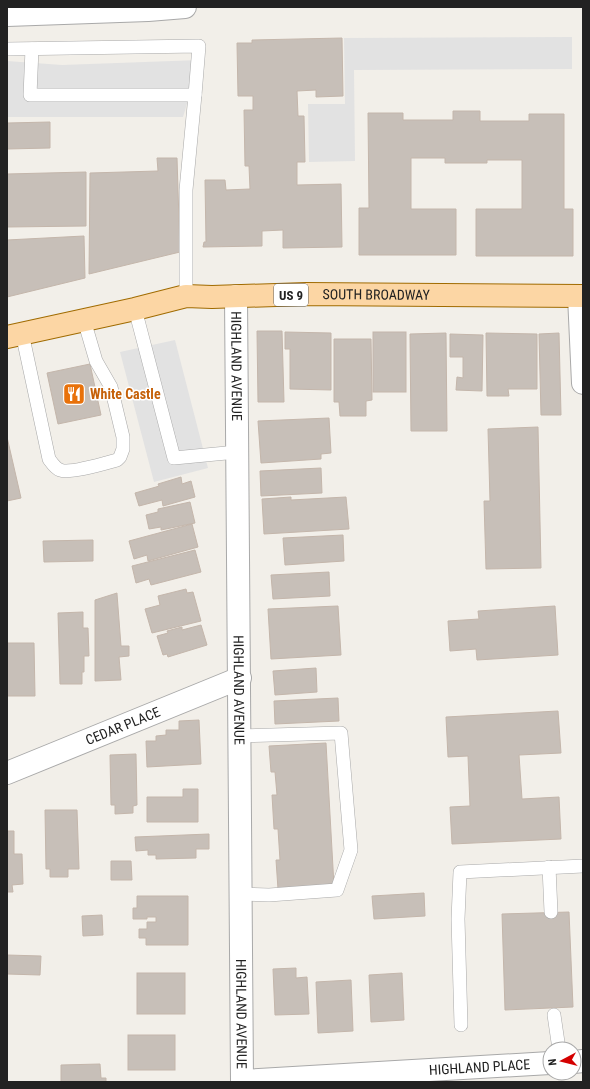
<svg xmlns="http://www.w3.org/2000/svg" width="590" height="1089" font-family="'Roboto Condensed',sans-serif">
  <rect width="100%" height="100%" fill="#f2efe9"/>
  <g fill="#e2e2e2">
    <polygon points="572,37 572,69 354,70 355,161 309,162 308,104 345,104 344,38"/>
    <polygon points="200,60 183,117 7,117 7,61 62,65"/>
    <polygon points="175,340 208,468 154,482 120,352"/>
  </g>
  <g fill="#c7bfb8" stroke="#c4b6ab">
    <polygon points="342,38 343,96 316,97 316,90 297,91 298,116 304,116 305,162 297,162 297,185 341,184 342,247 283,248 283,230 262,231 262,246 203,247 204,242 206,242 205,180 225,180 226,190 250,189 249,166 245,166 244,110 253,110 253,96 238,96 237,43 252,43 252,40"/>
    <polygon points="453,111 480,111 480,121 529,121 529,114 564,114 564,209 573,209 573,256 476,256 476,209 522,209 522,160 487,160 487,163 445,163 445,158 411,158 411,209 456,209 456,255 359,255 359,208 369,208 368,113 403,113 403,120 453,120"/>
    <polygon points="50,122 50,148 7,149 7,123"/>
    <polygon points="157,158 177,158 180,252 89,274 90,173 158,171"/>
    <polygon points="86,172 86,226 7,227 7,174"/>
    <polygon points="84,236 85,278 7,297 7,240"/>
    <polygon points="257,331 282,331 284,402 258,402"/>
    <polygon points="285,332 331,333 331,390 290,389 290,349 285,349"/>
    <rect x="373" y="332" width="33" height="60"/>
    <polygon points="446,333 447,431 411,431 410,334"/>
    <polygon points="486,333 537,334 537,389 508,389 509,396 487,396"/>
    <polygon points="559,333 561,415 541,415 539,334"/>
    <polygon points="450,334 483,335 482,391 456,390 457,377 463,378 463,357 450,357"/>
    <polygon points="334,339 371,339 372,400 366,401 366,416 340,416 339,402 334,402"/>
    <polygon points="90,364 101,415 58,424 47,373"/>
    <polygon points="329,418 331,453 321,454 321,459 261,463 258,421"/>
    <polygon points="538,427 541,568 486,569 484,501 490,501 488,429"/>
    <polygon points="7,437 21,498 7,501"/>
    <polygon points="321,468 322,493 261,496 260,471"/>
    <polygon points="181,477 182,484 191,481 195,497 163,506 162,500 139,506 135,493 156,487 159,486 158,484"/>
    <polygon points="291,497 291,500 346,497 349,529 264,534 262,499"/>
    <polygon points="190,502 195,523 161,530 161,527 149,529 146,515 158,512 158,509"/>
    <polygon points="192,524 198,547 148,561 147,555 134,559 129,541"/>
    <polygon points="343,535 344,561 285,565 283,538"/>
    <polygon points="93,540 93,561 44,562 43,541"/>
    <polygon points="195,550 201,572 151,585 149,579 136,583 132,566"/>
    <polygon points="329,572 330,596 273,599 271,575"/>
    <polygon points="186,589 187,593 193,592 201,621 152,633 145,609 160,605 158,596"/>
    <polygon points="117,594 121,646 129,646 129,656 119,657 121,680 95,681 95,600 117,593"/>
    <polygon points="338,606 341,655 271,659 268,609"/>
    <polygon points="555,606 558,655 477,660 476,649 450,651 448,621 479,619 478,611"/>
    <polygon points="83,612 83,628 88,628 89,656 84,656 84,672 82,672 82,684 60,684 58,613"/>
    <polygon points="201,625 207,645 168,657 167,654 163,655 157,636 168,633 167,631 182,627 182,630"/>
    <polygon points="7,643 34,643 35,696 7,696"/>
    <polygon points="316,668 317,692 275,695 273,671"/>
    <polygon points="338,698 339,721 275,724 274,701"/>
    <polygon points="558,711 561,753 519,755 522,799 559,797 561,839 452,844 450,807 470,806 468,756 448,757 446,717"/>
    <polygon points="199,720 201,764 147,767 146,741 156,741 156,736 166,735 166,730 179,730 179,721"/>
    <polygon points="326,743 334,886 278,889 276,860 280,860 278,829 274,829 272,795 277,795 275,772 271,772 269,746"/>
    <polygon points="136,754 137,805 133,806 133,813 115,814 115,805 111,805 110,755"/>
    <polygon points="183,789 198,789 198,822 147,822 147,797 183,797"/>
    <polygon points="45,810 77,810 79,868 79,869 68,869 68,877 50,877 50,869 46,869"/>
    <polygon points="7,831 14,831 14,854 22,854 23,884 12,885 13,892 7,892"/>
    <polygon points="209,834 209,849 196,849 196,858 156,859 156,855 148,855 148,850 136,851 135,837"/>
    <polygon points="111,861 131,861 132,880 111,880"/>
    <polygon points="424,893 425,916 374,919 372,896"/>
    <polygon points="137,896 188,896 188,945 146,945 146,938 139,938 139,929 147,929 147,922 156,922 156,917 147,917 147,919 133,919 133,908 137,908"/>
    <polygon points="569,912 573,1007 505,1010 502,914"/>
    <polygon points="102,915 103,935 83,936 82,916"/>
    <polygon points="7,955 41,956 40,975 7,974"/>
    <polygon points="296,968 296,978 307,977 309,1014 275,1015 273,969"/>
    <rect x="137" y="973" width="48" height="41"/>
    <polygon points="402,973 404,1020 371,1022 369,975"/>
    <polygon points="351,980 353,1031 318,1033 316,982"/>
    <rect x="128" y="1035" width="47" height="35"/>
    <polygon points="100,1064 101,1078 106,1078 106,1082 61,1082 61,1065"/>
  </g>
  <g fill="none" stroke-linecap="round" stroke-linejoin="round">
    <g stroke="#a9a9a9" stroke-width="14">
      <g id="service">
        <polyline points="7,49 199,46 195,95 186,190 186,296"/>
        <polyline points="32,49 30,95 195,95"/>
        <polyline points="135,309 174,458 237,452"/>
        <path d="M22,333L49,459C52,463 55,468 60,470C70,474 106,463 117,460L120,457L123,449V437L111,387L96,361L84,320"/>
        <polyline points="240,736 341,733 351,850 337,890 269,895 241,894"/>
        <polyline points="549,867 551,912"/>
        <polyline points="554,1015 559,1049"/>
        <polyline points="461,1025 458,919 460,872 583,866"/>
      </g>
    </g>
    <g stroke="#a9a9a9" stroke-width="24">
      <g id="minor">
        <polyline points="7,15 148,10 185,7"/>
        <path id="s1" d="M236,296L242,1081"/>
        <path id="s2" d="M7,773L240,678"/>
        <polyline points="574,1062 583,1061"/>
        <path id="s3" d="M242,1081L550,1063"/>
      </g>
    </g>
    <g stroke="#a9a9a9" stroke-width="24">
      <polyline id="tertiary" points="579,296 583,383"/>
    </g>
    <g stroke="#a06b00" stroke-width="24">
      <g id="primary">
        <path id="s4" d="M7,337L135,309L186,296L212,297L306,294L583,296"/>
      </g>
    </g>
    <use href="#service" stroke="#fff" stroke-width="13"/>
    <use href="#minor" stroke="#fff" stroke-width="22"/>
    <use href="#tertiary" stroke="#fff" stroke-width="22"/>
    <use href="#primary" stroke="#fcd6a4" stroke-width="22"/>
  </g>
  <defs>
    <g id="restaurant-square" transform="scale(1.15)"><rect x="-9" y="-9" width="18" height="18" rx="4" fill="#e8710a" stroke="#fff"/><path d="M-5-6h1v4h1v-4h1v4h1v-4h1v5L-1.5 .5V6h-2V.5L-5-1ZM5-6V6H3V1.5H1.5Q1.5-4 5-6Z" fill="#fff"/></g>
  </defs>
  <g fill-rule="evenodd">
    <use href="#restaurant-square" x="74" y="394"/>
  </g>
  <g text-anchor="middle" stroke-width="3" stroke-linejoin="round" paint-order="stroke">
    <rect fill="#fff" stroke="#646464" stroke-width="1" x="274" y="284" width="34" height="22" rx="3"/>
    <g font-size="13" font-weight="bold" fill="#222">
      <text x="291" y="300">US 9</text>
    </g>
    <g font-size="14" fill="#222" stroke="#fff">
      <text dy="5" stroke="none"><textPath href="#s4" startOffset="374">SOUTH BROADWAY</textPath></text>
      <text dy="5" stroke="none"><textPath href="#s1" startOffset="70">HIGHLAND AVENUE</textPath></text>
      <text dy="5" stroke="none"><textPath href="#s1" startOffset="394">HIGHLAND AVENUE</textPath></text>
      <text dy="5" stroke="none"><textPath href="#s2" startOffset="125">CEDAR PLACE</textPath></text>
      <text dy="5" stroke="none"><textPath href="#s1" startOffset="718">HIGHLAND AVENUE</textPath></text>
      <text dy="5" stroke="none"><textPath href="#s3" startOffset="238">HIGHLAND PLACE</textPath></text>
    </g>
    <g font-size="14" font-weight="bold" fill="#c56008" stroke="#fff" text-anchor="start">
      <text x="90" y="399">White Castle</text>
    </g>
  </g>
  <rect width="590" height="1089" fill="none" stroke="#222222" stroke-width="16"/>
  <g transform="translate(562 1061) rotate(263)"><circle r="19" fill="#ffffff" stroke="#a7a7a7"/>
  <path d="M0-3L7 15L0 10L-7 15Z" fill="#d40000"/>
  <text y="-6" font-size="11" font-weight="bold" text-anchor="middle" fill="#222222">N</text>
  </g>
</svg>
